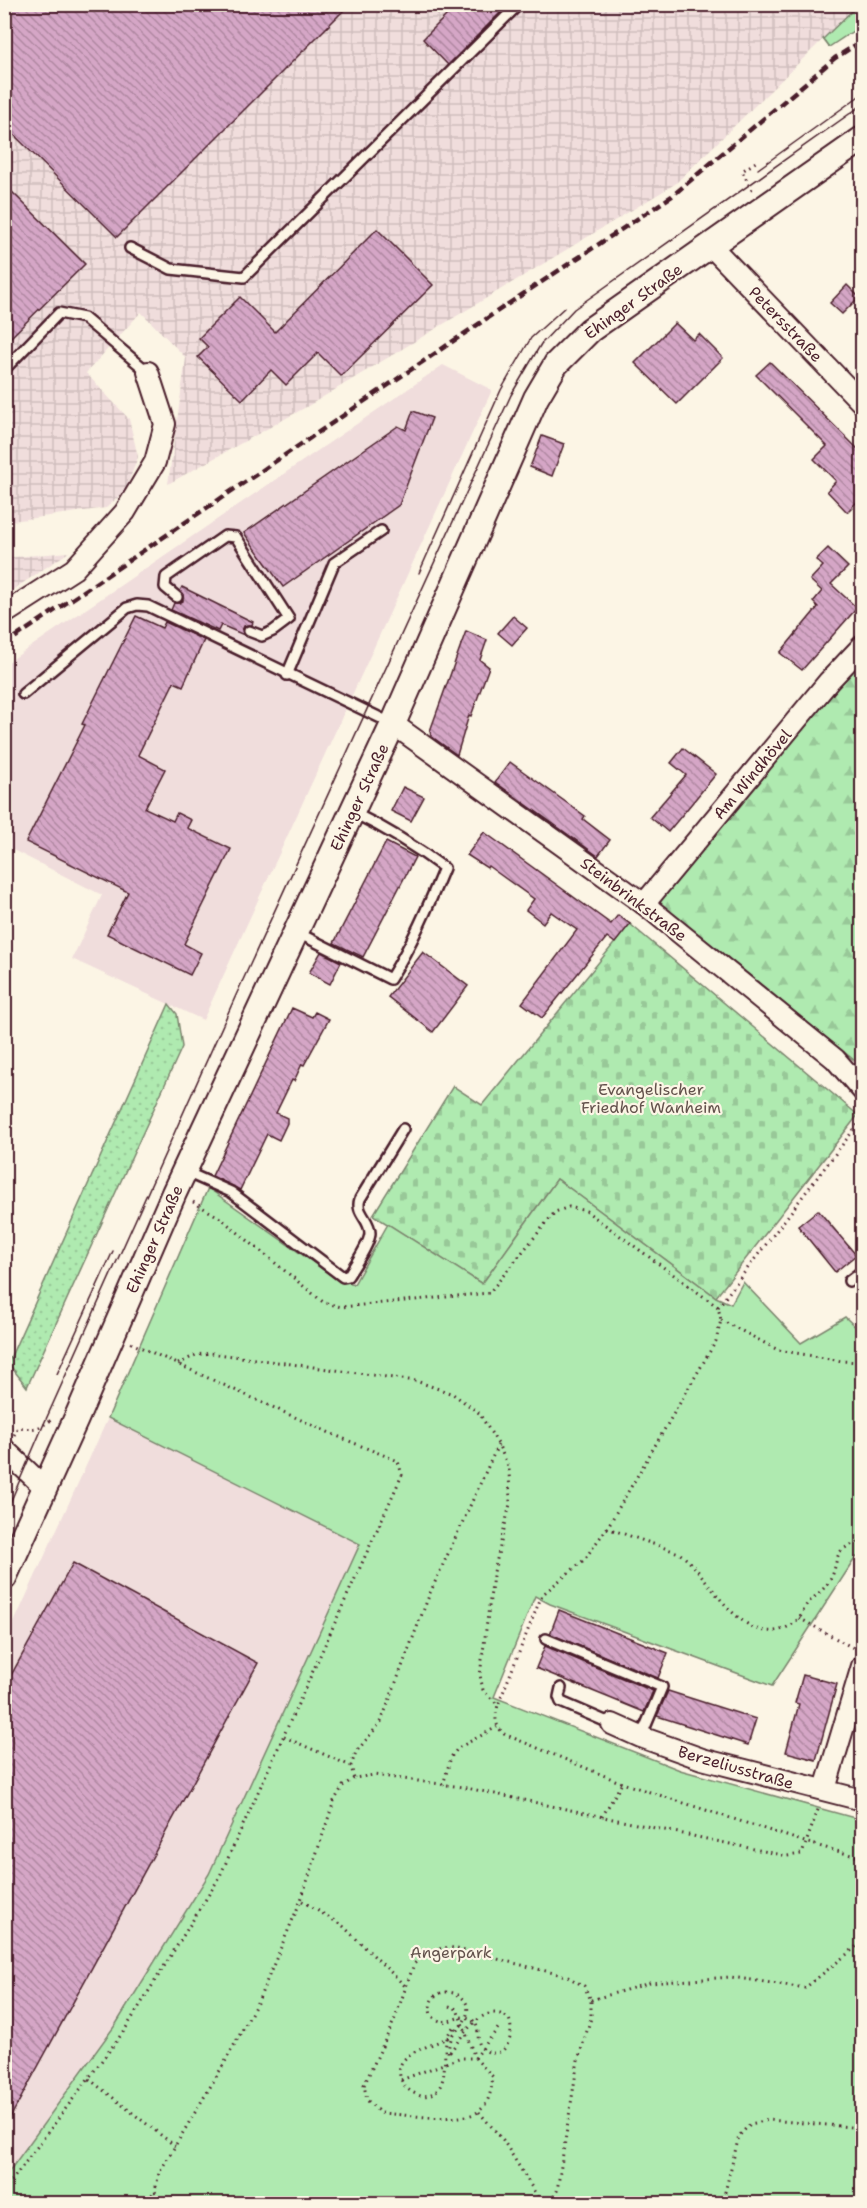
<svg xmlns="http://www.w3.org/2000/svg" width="867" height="2208" font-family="'Shantell Sans',sans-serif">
  <defs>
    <pattern id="industrial-grid" width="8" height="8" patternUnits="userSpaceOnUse" patternTransform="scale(1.5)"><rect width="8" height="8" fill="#f0dddc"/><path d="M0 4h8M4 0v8" fill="none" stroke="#cfbdbd"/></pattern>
    <pattern id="grass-dots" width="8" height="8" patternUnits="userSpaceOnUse" patternTransform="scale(1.5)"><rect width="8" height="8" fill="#afeab0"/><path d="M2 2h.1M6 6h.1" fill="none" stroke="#98c898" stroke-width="1.8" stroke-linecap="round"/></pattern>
    <pattern id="forest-firs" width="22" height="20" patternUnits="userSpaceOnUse" patternTransform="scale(1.5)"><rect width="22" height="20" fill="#afeab0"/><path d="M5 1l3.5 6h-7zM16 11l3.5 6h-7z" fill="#98c898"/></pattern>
    <pattern id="cemetery-stones" width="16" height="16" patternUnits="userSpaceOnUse" patternTransform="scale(1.5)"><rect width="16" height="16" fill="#afeab0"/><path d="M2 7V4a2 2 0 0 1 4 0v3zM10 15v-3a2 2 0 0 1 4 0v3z" fill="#98c898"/></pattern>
    <pattern id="building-back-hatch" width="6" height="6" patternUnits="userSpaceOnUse" patternTransform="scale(1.5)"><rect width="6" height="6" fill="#d5a6c6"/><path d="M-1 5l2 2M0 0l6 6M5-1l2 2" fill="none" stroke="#af87a1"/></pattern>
  </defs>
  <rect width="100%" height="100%" fill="#fcf5e5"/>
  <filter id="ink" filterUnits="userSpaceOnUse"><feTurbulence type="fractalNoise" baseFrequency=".0167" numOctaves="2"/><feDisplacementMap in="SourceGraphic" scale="12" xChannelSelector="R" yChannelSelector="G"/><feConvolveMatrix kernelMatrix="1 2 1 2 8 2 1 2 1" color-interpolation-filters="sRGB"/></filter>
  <g filter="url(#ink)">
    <g fill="#f0dddc">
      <polygon points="443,365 492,390 203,1020 72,959 102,895 5,846 4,665"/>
      <polygon points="108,1418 360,1543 209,1874 116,2024 5,2177 5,1642"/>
    </g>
    <g fill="url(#industrial-grid)">
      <polygon points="4,5 858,5 675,184 308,406 168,484 186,358 141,312 86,373 129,419 138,457 125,491 106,508 5,522"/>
      <polygon points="69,552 5,595 5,558"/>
    </g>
    <polygon fill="url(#grass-dots)" stroke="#7c846e" stroke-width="1.5" points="169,1004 177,1014 182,1047 27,1387 8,1363"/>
    <polygon fill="url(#forest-firs)" stroke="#7c846e" stroke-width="1.5" points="862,659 862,1061 854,1060 657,901 731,809"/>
    <polygon fill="url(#cemetery-stones)" stroke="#7c846e" stroke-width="1.5" points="630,924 858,1115 716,1297 557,1179 482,1284 373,1215 453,1086 482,1105"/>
    <g fill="#afeab0" stroke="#7c846e" stroke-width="1.5">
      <polygon points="858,5 862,5 862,25 829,47 823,39"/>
      <polygon points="557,1179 716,1297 731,1304 743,1282 801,1343 845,1317 862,1333 862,1559 856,1557 772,1686 550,1604 535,1596 494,1697 680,1770 862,1820 862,2203 5,2204 5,2177 116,2024 209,1874 360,1544 108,1418 208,1188 334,1277 354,1284 388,1224 482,1284"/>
    </g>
    <g fill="url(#building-back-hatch)" stroke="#4a1f2b" stroke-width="1.5">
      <polygon points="4,4 350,4 117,237 4,125"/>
      <polygon points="458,4 509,4 448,65 423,39"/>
      <polygon points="4,184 85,264 4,344"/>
      <polygon points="377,229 433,285 341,376 318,353 286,385 271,370 242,400 198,357 208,347 199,338 240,297 275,332"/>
      <polygon points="847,285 859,297 842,314 830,303"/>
      <polygon points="675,323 693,340 699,334 723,358 677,404 635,363"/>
      <polygon points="770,362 862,453 862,497 847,512 827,491 836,481 814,459 827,446 756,375"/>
      <polygon points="413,411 432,418 399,505 283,587 244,533 398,426 406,430"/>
      <polygon points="542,436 564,444 552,476 530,467"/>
      <polygon points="828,548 848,567 831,584 857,608 802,670 780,653 818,607 813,602 822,591 810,580 823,566 816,560"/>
      <polygon points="182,587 253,622 252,625 244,626 242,631 244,635 221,625 218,631 171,610 174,603 179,603 183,601 183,595 180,591"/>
      <polygon points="136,616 162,628 165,622 204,640 183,686 174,682 138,755 165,769 145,808 173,821 177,813 191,820 187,828 231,849 184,944 201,953 190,975 107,934 128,892 26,842 85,725 82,724"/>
      <polygon points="513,616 527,628 512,645 498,633"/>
      <polygon points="466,631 487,640 480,660 489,667 471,716 469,715 457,755 431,736 430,731"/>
      <polygon points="683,748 716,774 668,832 650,817 686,775 671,763"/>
      <polygon points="510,762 585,816 583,819 610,840 598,856 495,782"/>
      <polygon points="403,787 424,797 411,821 391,811"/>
      <polygon points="484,832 611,924 618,915 630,924 615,943 607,937 542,1018 522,1003 577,930 551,912 543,923 526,910 534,899 488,866 487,868 467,855"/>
      <polygon points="386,842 415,857 363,957 334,943"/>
      <polygon points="321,952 341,962 330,984 309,973"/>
      <polygon points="423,952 468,986 433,1032 388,997"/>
      <polygon points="292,1008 312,1017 315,1012 329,1019 304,1065 302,1064 294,1081 292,1080 276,1113 287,1118 287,1123 279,1140 267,1134 240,1190 212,1176"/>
      <polygon points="818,1210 856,1255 835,1272 798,1226"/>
      <polygon points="73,1563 258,1663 4,2129 4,1688"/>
      <polygon points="559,1610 668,1653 658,1678 550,1634"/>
      <polygon points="545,1646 653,1691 644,1712 536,1668"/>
      <polygon points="803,1675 837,1684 816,1760 786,1752 799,1704 795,1703"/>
      <polygon points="668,1691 756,1719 748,1745 657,1716"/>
    </g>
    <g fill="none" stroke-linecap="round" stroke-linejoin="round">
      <g stroke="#4a1f2b" stroke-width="14">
        <g id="service">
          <polyline points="130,248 171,269 244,277 519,4"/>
          <polyline points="4,370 59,313 84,318 148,372"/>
          <polyline points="177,597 165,587 166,577 225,536 236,537 289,619 273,631 262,636 249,631"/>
          <polyline points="287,675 334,563 381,531"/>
          <polyline points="23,694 127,608 137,605 148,606 391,723"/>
          <path d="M298,933L390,979C412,944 428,907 444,868C415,846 385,828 352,812"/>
          <path d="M186,1172L231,1192L343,1277L348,1276C354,1266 370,1244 370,1233C370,1219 355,1213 360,1199L403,1129"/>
          <polyline points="849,1281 862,1271"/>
          <polyline points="546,1639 662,1687 641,1737"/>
          <polyline points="561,1688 559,1697 561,1702 612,1724"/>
        </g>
      </g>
      <g stroke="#4a1f2b" stroke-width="24">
        <g id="minor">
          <polyline points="710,245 862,403"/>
          <polyline points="4,614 74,569 125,512 155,462 165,424 148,372"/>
          <polyline points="393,724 644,904 835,1059 862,1090"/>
          <polyline points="644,904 829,681 862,646"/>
          <polyline points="4,1449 45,1488"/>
          <polyline points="612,1724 641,1737 702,1759 862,1800"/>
          <polyline points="825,1789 862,1666"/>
        </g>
      </g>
      <g stroke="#4a1f2b" stroke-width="28">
        <polyline id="tertiary" points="4,1578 76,1419 174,1193 393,724 536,398 556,364 590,330 862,139"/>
      </g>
      <g stroke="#4a1f2b" stroke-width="3" stroke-dasharray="1.5 4.5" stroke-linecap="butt">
        <polyline points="752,190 742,171 759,160"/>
        <polyline points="193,1202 219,1217 323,1302 341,1307 489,1293 555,1212 569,1207 586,1211 718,1307 721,1320 716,1341 607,1528 584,1560 542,1595 498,1705"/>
        <polyline points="718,1307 862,1119"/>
        <polyline points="721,1320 778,1350 842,1361 862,1362"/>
        <path d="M178,1364L196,1355L211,1353L416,1381L453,1394L479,1413L498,1444L509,1468L510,1504L493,1576L480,1675L483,1690L498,1705C495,1718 494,1724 504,1734L622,1783L808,1843L862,1858"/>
        <path d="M14,1435L18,1427C33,1430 39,1429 51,1420"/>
        <path d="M607,1528L679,1553C705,1572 719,1607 749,1625C765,1635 786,1633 799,1618C803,1614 804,1607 808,1603C817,1594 827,1588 832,1576C836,1568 835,1557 842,1550C847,1546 856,1543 862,1540"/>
        <polyline points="799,1618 855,1649"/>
        <polyline points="284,1737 351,1766"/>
        <polyline points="354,1778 351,1766 356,1752 381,1722 430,1593 498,1445"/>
        <polyline points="443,1785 451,1757 458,1748 497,1727"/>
        <polyline points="602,1817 622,1783"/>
        <polyline points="302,1901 343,1926 406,1987"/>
        <polyline points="591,2000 650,1983 731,1977 805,1988 862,1942"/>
        <polyline points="449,2006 457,2009 475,2058"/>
        <polyline points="475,2058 499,2027"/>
        <polyline points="89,2079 175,2146"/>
        <path d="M401,2080L459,2058H475L493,2077C491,2089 490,2103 479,2111C464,2124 401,2114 380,2113L367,2100L364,2085L394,2021L414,1964L428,1951L449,1947L566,1976L584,1986L591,2000V2018L578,2060L557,2191L549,2204"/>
        <polyline points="479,2112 503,2140 542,2204"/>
        <polyline points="4,2191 124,2031 219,1878 402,1475 398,1461 332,1434 131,1343"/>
        <polyline points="144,2204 155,2191"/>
        <polyline points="160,2204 155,2191 159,2173 225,2062 259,1999 301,1900 334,1801 343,1786 354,1778 374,1775 462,1787 787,1856 802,1854 819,1807"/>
        <polyline points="722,2204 739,2136 750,2124 769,2120 862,2128"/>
      </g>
      <use href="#service" stroke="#fcf5e5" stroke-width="9"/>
      <use href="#minor" stroke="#fcf5e5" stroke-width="20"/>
      <use href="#tertiary" stroke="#fcf5e5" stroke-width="24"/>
      <g stroke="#4a1f2b" stroke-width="1.5">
        <polyline points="758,169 862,94"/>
        <polyline points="419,573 501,390 531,338 565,307"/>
        <polyline points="57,1374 113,1251"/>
        <polyline points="4,1517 43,1426 237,993 511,395 541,344 574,309 862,105"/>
      </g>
      <polyline stroke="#4a1f2b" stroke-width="4.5" stroke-dasharray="9 4.5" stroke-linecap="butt" points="4,645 514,300 672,196 835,58 862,41"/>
      <path stroke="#4a1f2b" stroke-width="3" stroke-dasharray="1.5 4.5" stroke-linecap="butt" d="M450,2052C463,2035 485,1999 509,2019C515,2033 507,2061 486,2051C472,2045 484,2027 471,2019C457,2011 447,2031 431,2015C421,1974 498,1993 454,2033C439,2047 390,2050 401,2079C404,2088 412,2093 421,2096C460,2095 433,2042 455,2026C454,2035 448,2043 448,2053L450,2052"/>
    </g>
  </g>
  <g text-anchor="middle" stroke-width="4.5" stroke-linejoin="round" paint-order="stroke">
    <g font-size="16" fill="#4a1f2b" stroke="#fcf5e5">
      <text transform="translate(633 301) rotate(-36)" y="6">Ehinger Straße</text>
      <text transform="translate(786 324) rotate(46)" y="6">Petersstraße</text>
      <text transform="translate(752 774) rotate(-50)" y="6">Am Windhövel</text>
      <text transform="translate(359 797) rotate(-65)" y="6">Ehinger Straße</text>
      <text transform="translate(634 899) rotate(37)" y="6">Steinbrinkstraße</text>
      <text transform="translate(154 1239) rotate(-66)" y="6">Ehinger Straße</text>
      <text transform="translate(736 1767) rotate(16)" y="6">Berzeliusstraße</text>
    </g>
    <g font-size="16" fill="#63524c" stroke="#fcf5e5">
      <text x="651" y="1095">Evangelischer<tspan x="651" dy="18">Friedhof Wanheim</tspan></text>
      <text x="451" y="1958">Angerpark</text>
    </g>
  </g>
  <rect width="867" height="2208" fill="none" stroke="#fcf5e5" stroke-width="24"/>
  <rect x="12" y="12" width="843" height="2184" fill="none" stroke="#4a1f2b" stroke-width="2" filter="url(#ink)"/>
</svg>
